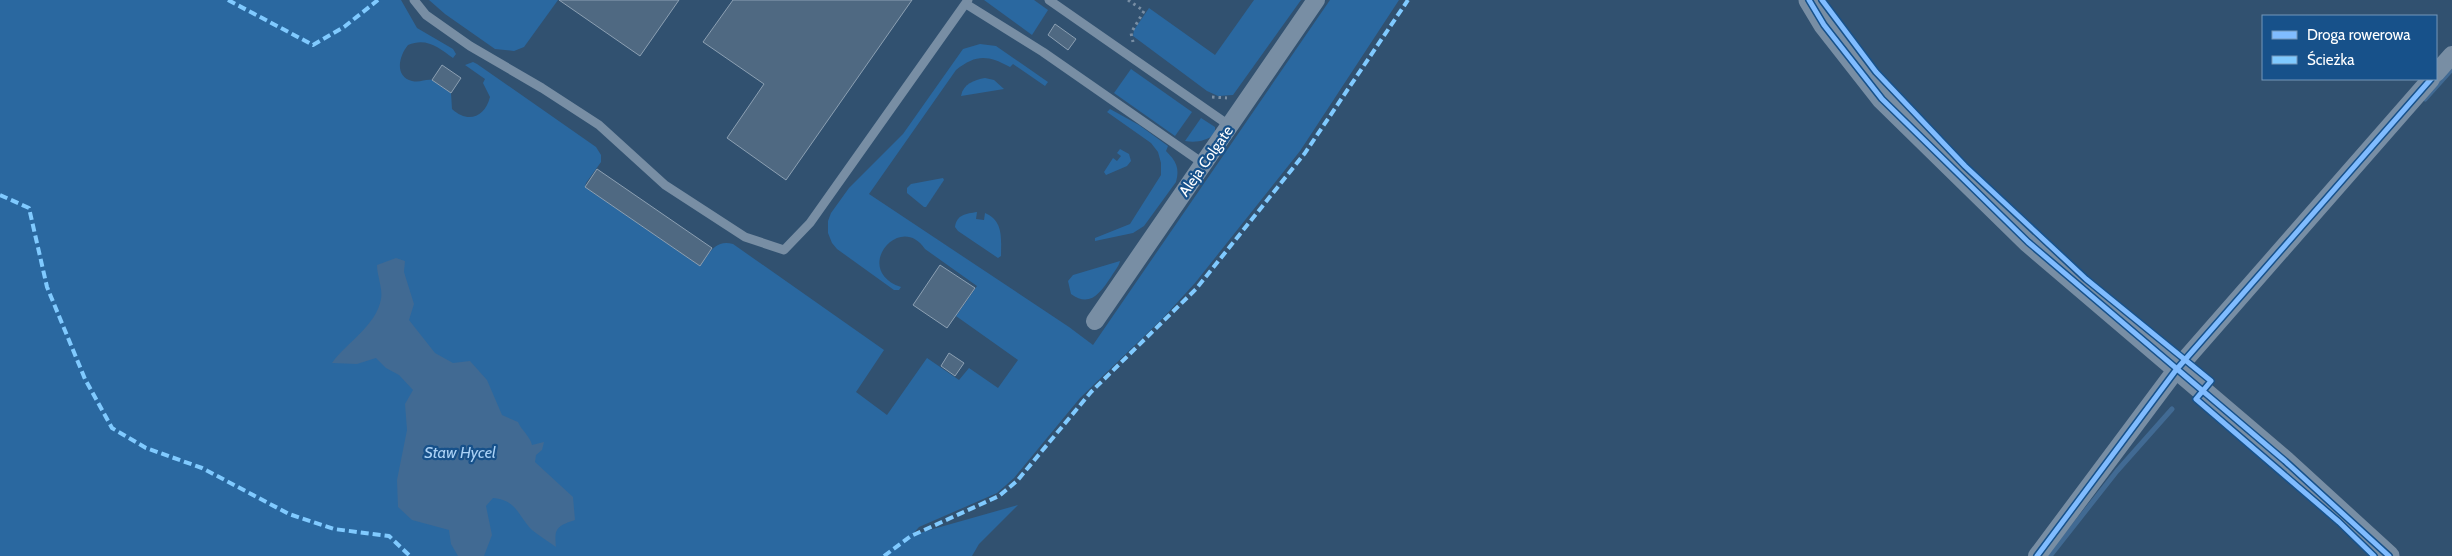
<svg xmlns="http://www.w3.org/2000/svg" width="2452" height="556" font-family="Cabin,sans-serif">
  <rect width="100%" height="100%" fill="#315170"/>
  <g fill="#2a68a0">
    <path d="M0,0H401L417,28L453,49L456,54L453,58C439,48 427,37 408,45C399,56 394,76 412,81C420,83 425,79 432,80L451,93L452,109C468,124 485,117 490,97L483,83L485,79L465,65L473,62L477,64L596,147L601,155V162L586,183L585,187L700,266C709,254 715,239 733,244L884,350L856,392L887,415L927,358L959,380L969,368L998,388L1018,360L956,316L977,286L925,249C900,211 851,270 901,287L899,290H894L837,249L832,243L828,233V221L831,213L849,188L903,134L963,49L980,44L996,46L1048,82L1045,86L1013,64L1010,67C988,55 976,54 956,70L869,194L1069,327L1093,345L1330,0H1399L1300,151L1195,283L1164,317L1080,398L1014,478L997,493L919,527L912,535L1018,505L979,544L972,556H0Z"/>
    <polygon points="429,0 558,0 524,47 514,51 495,49 445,14"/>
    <polygon points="984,0 1034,0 1048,10 1032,35"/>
    <polygon points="1254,0 1301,0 1233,95 1218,96 1207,91 1133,36 1134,30 1149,8 1215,55"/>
    <polygon points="1131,69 1192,112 1175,136 1114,93"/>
    <path d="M985,78L994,80L1004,89L961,96C963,84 974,80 985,78Z"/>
    <path d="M1110,109L1139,125L1168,146L1166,151C1176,161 1180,168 1176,182L1144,226L1133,233L1095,241V238L1130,224L1161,175V163L1158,152L1151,143L1107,112Z"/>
    <path d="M1201,118L1215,127V134C1206,141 1196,143 1185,141Z"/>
    <polygon points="1120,149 1129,154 1131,161 1127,166 1106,175 1104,172 1113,158 1117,161 1121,156 1117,153"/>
    <polygon points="943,178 944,180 926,207 924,207 907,193 907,188 911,184"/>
    <path d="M977,212L976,219L984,220L985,213C1004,221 1001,239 1001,256L998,258L958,231L955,227C957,214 966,214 977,212Z"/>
    <path d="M1120,261C1119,266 1114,272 1111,277C1100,293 1090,308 1071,294L1068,281L1073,275Z"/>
  </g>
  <path fill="#416a93" d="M396,258L405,261L404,272L414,304L409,320L435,353L453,363L470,361L487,380L502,415L518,422C522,431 530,436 532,445L544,442L542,450L536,455L535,462L573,497L575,520C557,526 554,528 556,547C548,541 539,536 532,530C518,516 517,500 493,498L486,506L492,535L484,556H458L451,544L449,530L412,520L398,507L397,480L407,430L405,404L413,390L399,375L386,368L376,358L357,364L332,363C347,342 376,326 381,299C383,288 377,276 377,265Z"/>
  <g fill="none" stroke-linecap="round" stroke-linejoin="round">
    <g stroke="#416a93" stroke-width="5">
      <polyline points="2425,99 2452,69"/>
      <polyline points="2050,556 2117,471 2172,409"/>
    </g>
  </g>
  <g fill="#4f6982" stroke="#8ca0b3">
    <polygon points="559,0 679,0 640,56"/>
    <polygon points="733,0 912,0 786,180 727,138 764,84 703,42"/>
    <polygon points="1055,24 1076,39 1068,50 1048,35"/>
    <polygon points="442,65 461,78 451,93 432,80"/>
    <polygon points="597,169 712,248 700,266 585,187"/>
    <polygon points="940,265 975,288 947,328 913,305"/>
    <polygon points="949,353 964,363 955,376 941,366"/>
  </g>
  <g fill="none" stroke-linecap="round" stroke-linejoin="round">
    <g stroke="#788ea4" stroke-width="3" stroke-dasharray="2.5 4" stroke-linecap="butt">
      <polyline points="1128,0 1144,11 1131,33 1133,42"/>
      <polyline points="1212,97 1227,98"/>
    </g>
    <g stroke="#788ea4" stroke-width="9">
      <polyline points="414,0 426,15 470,46 542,88 599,125 665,185 745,237 784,250 810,223 968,0"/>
      <polyline points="1049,0 1230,126"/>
      <polyline points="966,4 1043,52 1204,164"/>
    </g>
    <g stroke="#788ea4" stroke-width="18">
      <polyline points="2436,73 2452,55"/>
      <polyline points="1095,321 1316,0"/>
      <polyline points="2037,556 2176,370 2431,79"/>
    </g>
    <polyline stroke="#788ea4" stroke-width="21" points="1809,0 1824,25 1882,99 2028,242 2285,461 2389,556"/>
    <g stroke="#80caff" stroke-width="4" stroke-dasharray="8 4" stroke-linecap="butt">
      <polyline points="228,0 313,45 344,27 378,0"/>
      <polyline points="0,195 29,208 47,287 85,379 112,428 146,448 202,468 289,514 334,529 389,536 410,556"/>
      <polyline points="884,556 911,536 999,496 1017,481 1091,392 1196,289 1305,153 1408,0"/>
    </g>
    <g stroke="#17518a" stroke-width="8">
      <g id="cycleway">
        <polyline points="1809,0 1824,25 1882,99 2028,242 2285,461 2389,556"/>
        <polyline points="1822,0 1876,72 1965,166 2086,279 2211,381 2196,399 2339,522 2374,556"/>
        <polyline points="2037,556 2176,370 2431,79"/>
      </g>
    </g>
    <use href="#cycleway" stroke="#80bcff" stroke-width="5"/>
  </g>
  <g text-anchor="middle" stroke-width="4.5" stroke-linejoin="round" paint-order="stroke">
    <g font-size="15" fill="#fff" stroke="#17518a">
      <text transform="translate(1206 161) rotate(-55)" y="5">Aleja Colgate</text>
    </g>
    <g font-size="16" font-style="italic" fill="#abd2f6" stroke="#17518a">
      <text x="460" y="458">Staw Hycel</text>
    </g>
  </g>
  <rect x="2262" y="15" width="175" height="65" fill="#17518a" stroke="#7497b9"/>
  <rect x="2272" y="31" width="25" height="8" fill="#80bcff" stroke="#7497b9"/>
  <text x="2307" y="40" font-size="15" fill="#ffffff">Droga rowerowa</text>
  <rect x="2272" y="56" width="25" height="8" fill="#80caff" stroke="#7497b9"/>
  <text x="2307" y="65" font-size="15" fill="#ffffff">Ścieżka</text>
</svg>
